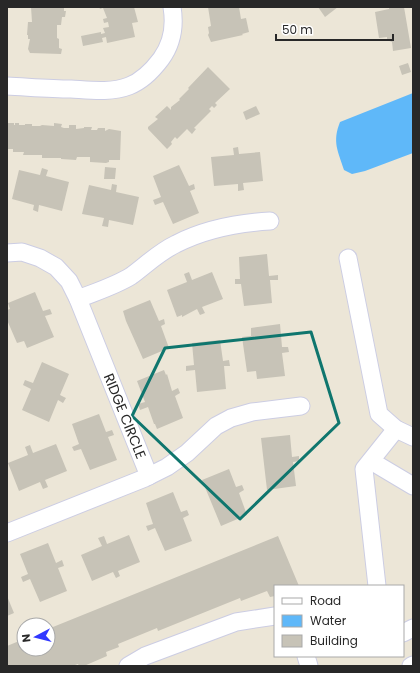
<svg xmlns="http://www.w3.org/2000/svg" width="420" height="673" font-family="Poppins,sans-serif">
  <rect width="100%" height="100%" fill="#ece6d7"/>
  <path fill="#5fb8f9" d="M413,93V153L365,171L352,174L344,170C338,151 332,142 340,122Z"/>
  <g fill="#c7c3b7">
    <polygon points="31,7 64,7 64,11 66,11 65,17 62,17 61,25 57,25 57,38 59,39 59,48 62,49 61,54 30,53 28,49 30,39 28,39 28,35 27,35 28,22 32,22"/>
    <polygon points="99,7 134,7 138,22 132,23 135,37 107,43 106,37 102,38 103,42 83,46 81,36 101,32 101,34 105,33 103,28 109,27 108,22 104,23 103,19 107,18 103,8 100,9"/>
    <polygon points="208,7 239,7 241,19 246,18 249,32 242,34 243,35 211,42 208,35 209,33 208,27 211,26"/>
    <polygon points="318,7 338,7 325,17"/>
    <polygon points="389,7 404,7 411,48 393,51 392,42 387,40 387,37 379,38 375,12 389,9"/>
    <polygon points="408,63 411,72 402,75 399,66"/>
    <polygon points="208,67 230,89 215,103 217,105 214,108 212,106 209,109 211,111 194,128 196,129 192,134 187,129 177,139 175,137 171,142 172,144 167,149 148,129 148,127 158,119 155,117 167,106 171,110 171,107 180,100 179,99 189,89 188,88"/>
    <polygon points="256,106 260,114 246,120 243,112"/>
    <polygon points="7,123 14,123 14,125 15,125 15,123 19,123 19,125 25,125 25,124 32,124 32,126 40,126 42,125 54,126 54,123 62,124 61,127 64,128 69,128 69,125 76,125 76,129 84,128 84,127 92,127 91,130 97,130 98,128 105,128 105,131 109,129 121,131 120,160 109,160 109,162 106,163 90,162 90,157 77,157 76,160 61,159 61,158 42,158 42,155 23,155 24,152 13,152 13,149 7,149"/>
    <polygon points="238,147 239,154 260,152 263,181 243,183 244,190 238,191 238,184 214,186 211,157 234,155 233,148"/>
    <polygon points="179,165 189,186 194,184 195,189 190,191 199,213 173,224 163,202 155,205 153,200 161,197 153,176"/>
    <polygon points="105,167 116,168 115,179 104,179"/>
    <polygon points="42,168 48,170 46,176 69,182 62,211 39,205 38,212 33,210 34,205 12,199 19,170 40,175"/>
    <polygon points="112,184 117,185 116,192 139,197 133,225 109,220 108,227 102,226 104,218 82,214 89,185 111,190"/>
    <polygon points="267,254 269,276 278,275 278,280 270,280 272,303 244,306 241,284 235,284 235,279 240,279 239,257"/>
    <polygon points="189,272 192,280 212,272 223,299 202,307 205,313 200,315 197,309 182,317 182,315 177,317 167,290 187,282 184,274"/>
    <polygon points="35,292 43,311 50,309 52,314 45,316 54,337 27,348 24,341 17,343 7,320 7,310 10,309 8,303"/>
    <polygon points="150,300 159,321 164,319 165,324 161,326 169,348 143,359 126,321 123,311"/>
    <polygon points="280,324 282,347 288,347 289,352 282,353 285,376 257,379 256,371 247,372 242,337 251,336 251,328"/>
    <polygon points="220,340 223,361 229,360 230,366 224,366 226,389 197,392 195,370 186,371 186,366 194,365 192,343"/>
    <polygon points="42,362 69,374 60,395 66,398 63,403 58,400 49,422 22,410 31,389 23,385 25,380 33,383"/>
    <polygon points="164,370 166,375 167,374 172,391 178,388 180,393 175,396 183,418 157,429 155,424 154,424 148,407 140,410 138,404 145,402 137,381"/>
    <polygon points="99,414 106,432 112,430 114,435 108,437 117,460 90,470 81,449 74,451 72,447 79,444 72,424"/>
    <polygon points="290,435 292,457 299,456 299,461 293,462 296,486 267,490 261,438"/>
    <polygon points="56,444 67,471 45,480 48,487 43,489 40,482 19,491 8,463 28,455 25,447 30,445 33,453"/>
    <polygon points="229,469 236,487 242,485 244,490 239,493 247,515 221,526 202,480"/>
    <polygon points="173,492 181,512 187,510 189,515 183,518 192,541 165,551 155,528 148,531 146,526 153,524 146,503"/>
    <polygon points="129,535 140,562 118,571 120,576 116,578 113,572 92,581 81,555 102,546 98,538 104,536 107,544"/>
    <polygon points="278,536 299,586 275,586 275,596 270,597 267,591 241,601 240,598 158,631 157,628 118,644 119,647 106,652 107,656 84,666 79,666 78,664 72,666 7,666 7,646 24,639 24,649 48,649 48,629"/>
    <polygon points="48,543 56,563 62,560 64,566 58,568 67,591 40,602 30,579 23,582 21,577 28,574 20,554"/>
    <polygon points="7,596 14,613 7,616"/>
  </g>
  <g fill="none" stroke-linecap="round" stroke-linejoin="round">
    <g stroke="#cccde3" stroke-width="19">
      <g id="minor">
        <path d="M7,86C28,87 50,89 71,89C89,90 111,93 129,86C142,81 152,71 161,59C172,44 175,25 172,7"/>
        <polyline points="7,253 22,252 40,258 56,267 69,281 78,299 149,476"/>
        <polyline points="348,258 379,414 396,429 413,437"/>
        <path d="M78,299C95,292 115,286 131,276C146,265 159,252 176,244C205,229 237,223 270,221"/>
        <polyline points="371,461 413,486"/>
        <polyline points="7,533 145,478 167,467 187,453 216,426 231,418 252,412 301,406"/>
        <polyline points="377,586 364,469 396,429"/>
        <polyline points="403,633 413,628"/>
        <polyline points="306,656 309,666"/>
        <polyline points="128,666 145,656 236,622 275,616"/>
        <polyline points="411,666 413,665"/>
      </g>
    </g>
    <use href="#minor" stroke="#fff" stroke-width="17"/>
  </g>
  <path fill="none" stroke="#0f766e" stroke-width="3" stroke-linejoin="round" d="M311,332L339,423L240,519L132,416L165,348Z"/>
  <g text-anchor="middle" stroke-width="3" stroke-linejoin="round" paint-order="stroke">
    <g font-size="14" fill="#282828" stroke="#fff">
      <text transform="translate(125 416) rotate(68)" y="5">RIDGE CIRCLE</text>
    </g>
  </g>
  <rect width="420" height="673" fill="none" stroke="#282828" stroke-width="16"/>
  <rect x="274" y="585" width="130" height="72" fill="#ffffff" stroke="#a9a9a9"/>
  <rect x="282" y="598" width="20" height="6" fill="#ffffff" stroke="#a9a9a9"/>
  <text x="310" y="605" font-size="12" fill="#282828">Road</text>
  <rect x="282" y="615" width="20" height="12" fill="#5fb8f9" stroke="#a9a9a9"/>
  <text x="310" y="625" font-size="12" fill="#282828">Water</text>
  <rect x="282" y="635" width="20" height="12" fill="#c7c3b7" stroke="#a9a9a9"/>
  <text x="310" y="645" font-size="12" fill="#282828">Building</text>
  <g transform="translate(36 637) rotate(263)"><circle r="19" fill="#ffffff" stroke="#a9a9a9"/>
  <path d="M0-3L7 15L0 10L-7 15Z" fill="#3138ff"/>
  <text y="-6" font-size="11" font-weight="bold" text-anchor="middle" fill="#282828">N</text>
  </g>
  <path d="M276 34v6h117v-6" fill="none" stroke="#282828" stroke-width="2"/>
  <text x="282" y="34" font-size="12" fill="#282828" stroke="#ffffff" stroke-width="3" paint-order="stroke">50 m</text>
</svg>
